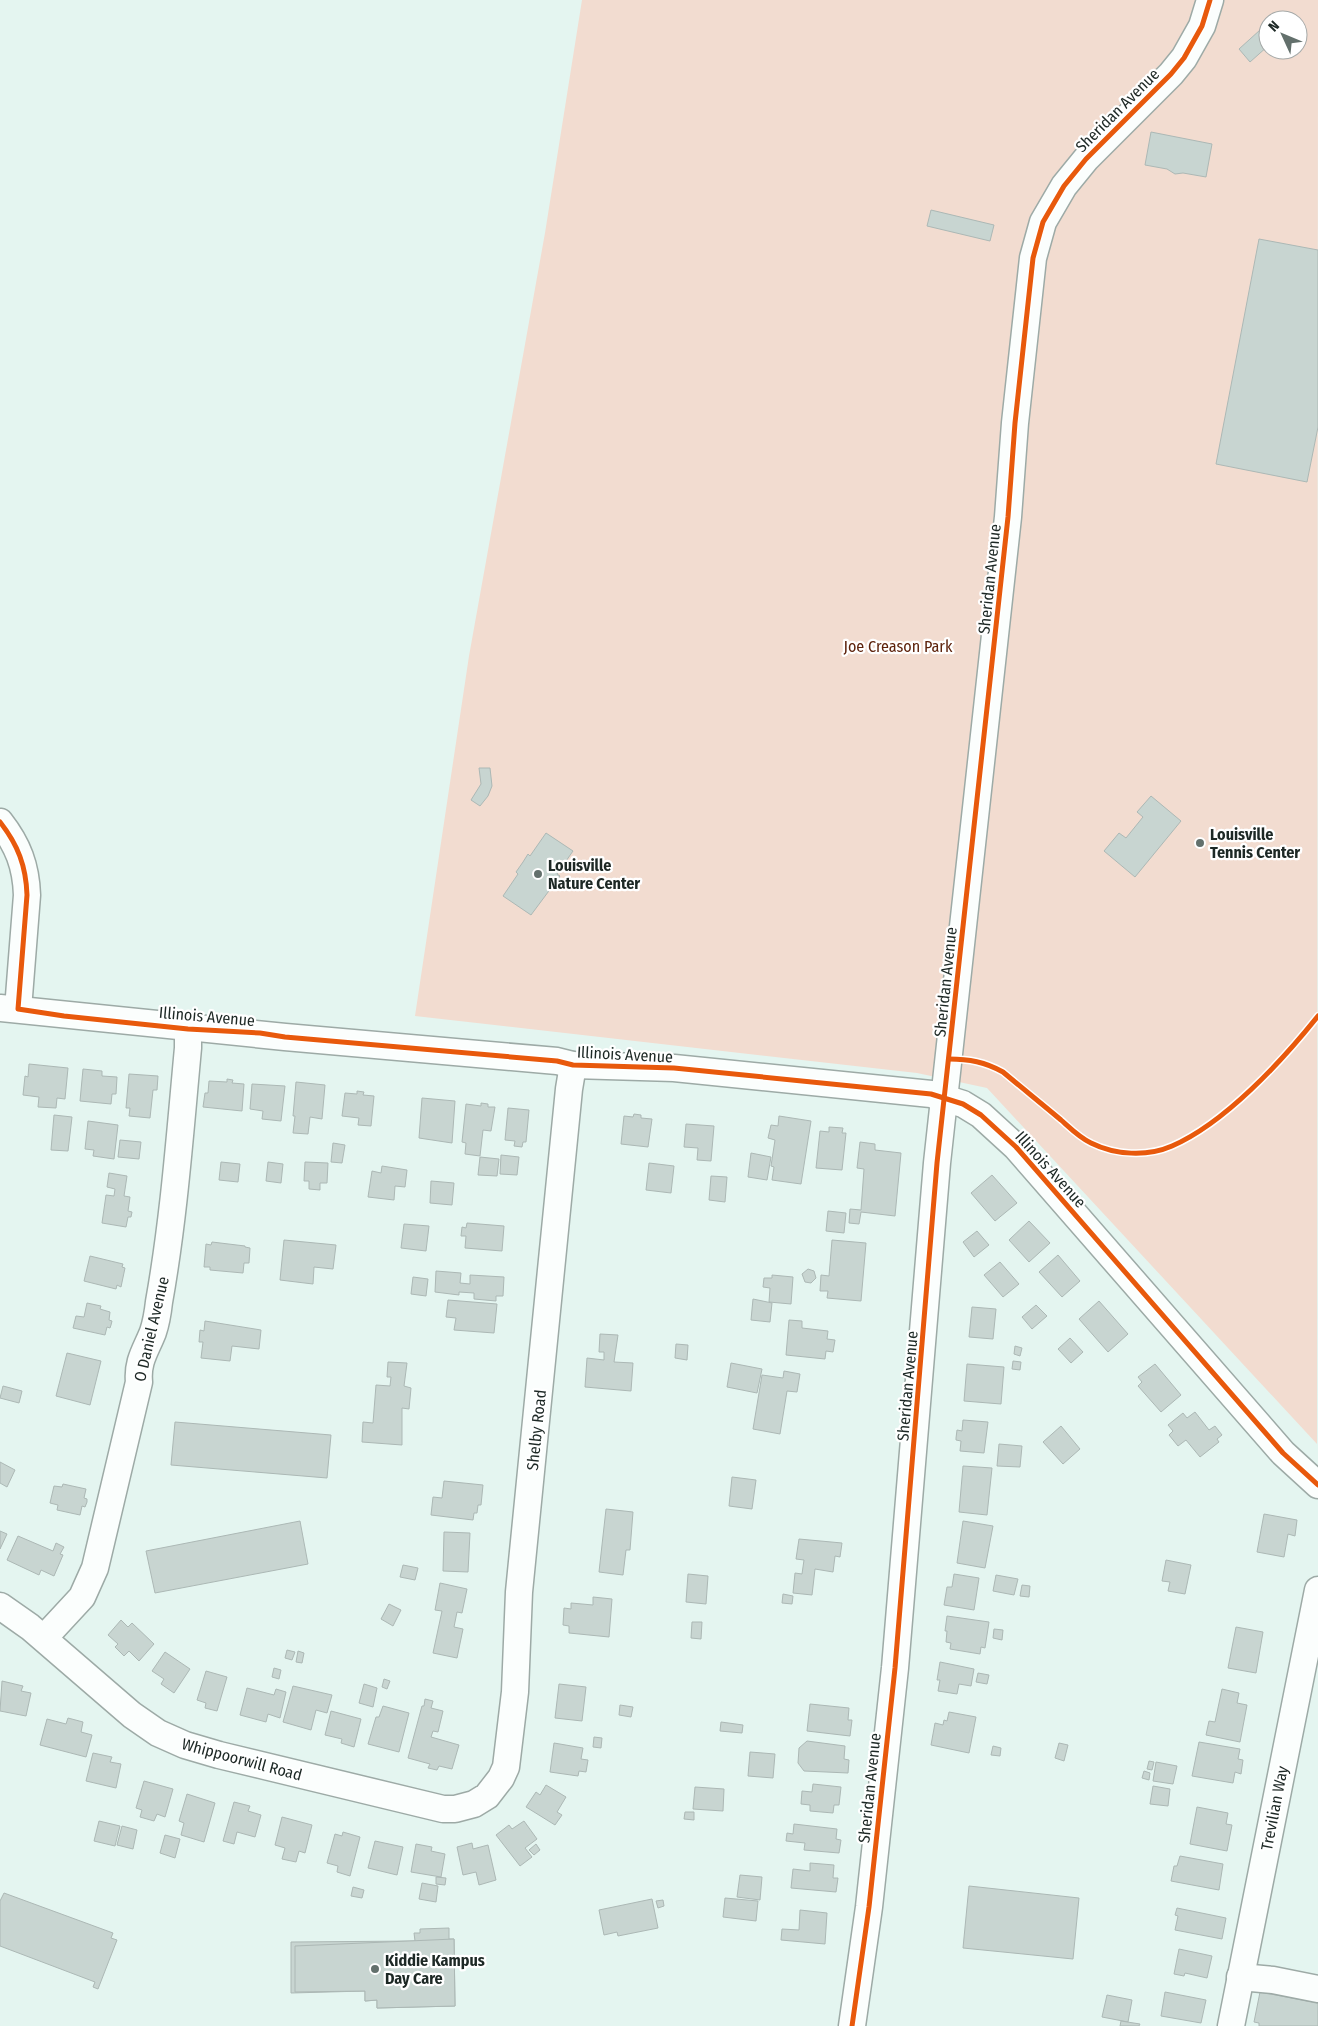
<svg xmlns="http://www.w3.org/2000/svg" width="1318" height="2026" font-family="'Fira Sans Condensed',sans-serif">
  <rect width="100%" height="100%" fill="#e4f5f0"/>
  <path fill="#f2dcd0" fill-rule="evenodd" d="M582,0H1318L1317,1444L987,1088L917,1073L415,1016L469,656L545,233ZM1268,20H1298V50H1268Z"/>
  <g fill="#c8d5d1" stroke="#acb8b5">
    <polygon points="1260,30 1268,39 1268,46 1250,62 1239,49"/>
    <polygon points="1151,132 1212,144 1206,177 1183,173 1175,174 1167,169 1145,165"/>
    <polygon points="931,210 994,225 990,241 927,226"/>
    <polygon points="1259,239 1318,250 1318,427 1307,482 1216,464"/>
    <polygon points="479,768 490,768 492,786 488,796 480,806 471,800 481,784"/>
    <polygon points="1151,796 1181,821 1135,877 1104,851 1119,833 1126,838 1143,817 1137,812"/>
    <polygon points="546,833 573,851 557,874 560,876 531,915 503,896 518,874 516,872 523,862 528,854 530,856"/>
    <polygon points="29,1064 68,1068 65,1099 57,1098 56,1108 38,1107 39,1097 23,1095 25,1076 28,1077"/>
    <polygon points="83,1069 102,1071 102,1076 117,1077 116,1094 112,1094 111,1104 80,1101"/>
    <polygon points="129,1074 158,1076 157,1090 153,1090 150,1118 129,1116 130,1108 126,1108"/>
    <polygon points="227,1079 233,1080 232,1083 244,1084 242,1111 203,1107 205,1093 208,1093 209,1081 227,1082"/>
    <polygon points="296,1082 325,1085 322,1119 310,1117 308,1134 293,1133 295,1116 293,1116"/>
    <polygon points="252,1084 285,1086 281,1121 262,1119 263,1111 250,1109"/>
    <polygon points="357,1091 364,1092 363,1095 374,1096 371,1126 358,1125 359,1118 342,1116 345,1093 357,1094"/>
    <polygon points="422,1098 455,1101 452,1143 419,1138"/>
    <polygon points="481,1103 488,1104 488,1107 495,1107 491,1131 483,1130 480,1156 465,1154 466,1143 462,1142 466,1104 481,1106"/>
    <polygon points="508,1108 529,1110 526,1142 523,1142 522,1147 514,1146 515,1141 505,1140"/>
    <polygon points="634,1114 641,1115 641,1118 652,1119 648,1147 621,1144 624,1116 633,1117"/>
    <polygon points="54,1115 72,1117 68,1151 51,1150"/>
    <polygon points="779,1116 811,1121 801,1184 772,1180 774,1167 771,1166 775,1140 768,1138 771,1125 778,1126"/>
    <polygon points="88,1121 118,1125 114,1159 93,1156 94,1150 85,1149"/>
    <polygon points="686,1124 714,1126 711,1161 697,1160 698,1148 684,1147"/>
    <polygon points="829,1127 843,1128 842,1133 846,1133 842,1170 816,1168 820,1131 829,1132"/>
    <polygon points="120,1140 141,1142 139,1159 118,1157"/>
    <polygon points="860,1142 875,1144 875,1150 901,1153 895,1216 861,1212 859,1224 849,1223 850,1209 861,1210 864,1169 857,1168"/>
    <polygon points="333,1143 345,1145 342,1163 331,1162"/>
    <polygon points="751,1153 771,1157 767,1180 748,1177"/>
    <polygon points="501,1155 519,1157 517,1175 500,1174"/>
    <polygon points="480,1157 499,1159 497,1176 478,1175"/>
    <polygon points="221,1162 240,1164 238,1182 219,1180"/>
    <polygon points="268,1162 283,1164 281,1183 266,1181"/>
    <polygon points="305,1162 328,1163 327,1183 320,1183 320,1190 309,1189 309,1181 304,1181"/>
    <polygon points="649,1163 674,1166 671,1193 646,1190"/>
    <polygon points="382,1166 407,1170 405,1187 395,1186 394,1200 368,1197 372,1171 381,1173"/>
    <polygon points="109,1173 127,1176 124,1196 130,1197 128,1211 132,1212 131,1217 128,1217 126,1227 102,1223 106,1195 114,1196 115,1189 107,1187"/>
    <polygon points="992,1175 1017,1203 995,1221 971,1193"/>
    <polygon points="711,1176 727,1177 725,1202 709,1200"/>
    <polygon points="431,1181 454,1183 452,1205 430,1203"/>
    <polygon points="828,1211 846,1213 844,1233 826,1231"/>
    <polygon points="1029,1221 1050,1243 1029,1262 1009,1240"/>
    <polygon points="467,1223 504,1226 502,1251 465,1248 466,1236 461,1236 462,1227 466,1228"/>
    <polygon points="404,1224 429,1226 426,1251 401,1248"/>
    <polygon points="977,1231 989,1245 974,1257 963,1242"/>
    <polygon points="284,1240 336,1245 333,1269 314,1267 313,1284 280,1280"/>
    <polygon points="832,1240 866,1243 861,1301 827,1298 828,1291 820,1291 821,1275 829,1276"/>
    <polygon points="212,1242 245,1246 245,1247 250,1248 249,1263 244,1263 243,1273 210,1270 210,1267 204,1267 206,1244 211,1245"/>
    <polygon points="1058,1255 1080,1281 1062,1297 1039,1272"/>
    <polygon points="90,1256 123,1264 122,1267 125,1268 121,1287 117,1285 116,1289 84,1281"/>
    <polygon points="1000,1262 1019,1284 1003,1297 984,1275"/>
    <polygon points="808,1269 814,1271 816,1278 811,1283 805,1282 802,1274"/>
    <polygon points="436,1271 461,1273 460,1283 470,1284 470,1275 504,1277 503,1296 496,1296 496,1301 474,1299 474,1293 459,1292 459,1295 435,1292"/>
    <polygon points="772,1275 793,1277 791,1304 769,1302 770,1288 763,1287 764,1278 772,1278"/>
    <polygon points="413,1277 428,1279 426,1296 411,1294"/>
    <polygon points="753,1299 772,1303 770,1322 751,1320"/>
    <polygon points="448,1300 497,1304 494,1333 454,1330 456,1318 446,1317"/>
    <polygon points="1099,1301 1128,1334 1108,1352 1079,1319"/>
    <polygon points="87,1303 101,1306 100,1309 110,1312 109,1320 112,1321 111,1325 110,1328 107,1327 105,1335 73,1328 76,1316 84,1317"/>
    <polygon points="1036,1305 1047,1316 1032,1329 1022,1317"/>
    <polygon points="972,1307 996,1309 993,1339 969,1337"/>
    <polygon points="789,1320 802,1321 802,1328 828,1331 827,1339 835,1340 833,1352 826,1351 825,1359 786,1355"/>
    <polygon points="205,1321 261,1330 259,1349 232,1346 230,1361 201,1358 203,1342 199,1342 200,1330 204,1331"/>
    <polygon points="600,1334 618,1335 614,1362 633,1363 631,1391 585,1387 587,1358 604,1360 604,1352 599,1352"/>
    <polygon points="1070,1338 1083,1352 1071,1363 1058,1349"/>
    <polygon points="676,1344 688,1345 687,1360 675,1358"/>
    <polygon points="1015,1346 1022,1348 1020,1356 1014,1354"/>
    <polygon points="67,1353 101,1361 90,1405 56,1396"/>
    <polygon points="1013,1361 1021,1362 1020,1370 1012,1369"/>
    <polygon points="388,1362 407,1363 404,1386 411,1388 409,1409 402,1408 402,1445 362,1442 363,1422 373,1423 376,1385 390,1386 391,1377 387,1377"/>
    <polygon points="731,1363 762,1369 757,1393 727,1387"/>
    <polygon points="967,1364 1004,1367 1001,1404 964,1401"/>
    <polygon points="1155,1364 1181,1395 1161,1412 1138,1386 1142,1382 1138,1377"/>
    <polygon points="784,1371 800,1374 797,1392 787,1391 780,1434 753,1429 762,1375 783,1378"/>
    <polygon points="3,1386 22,1391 19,1403 0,1398"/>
    <polygon points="1195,1412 1209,1430 1215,1426 1222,1435 1217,1439 1219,1442 1200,1457 1186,1440 1178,1446 1169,1435 1173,1431 1168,1425 1183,1413 1187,1418"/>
    <polygon points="963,1420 988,1422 984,1453 960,1451 961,1441 956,1440 956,1438 957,1430 962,1431"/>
    <polygon points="175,1422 331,1435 327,1478 171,1465"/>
    <polygon points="1061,1426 1080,1449 1063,1464 1043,1442"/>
    <polygon points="999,1444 1022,1446 1020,1467 997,1466"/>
    <polygon points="0,1462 15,1470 7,1487 0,1483"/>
    <polygon points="963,1466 992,1468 987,1515 959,1512"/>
    <polygon points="732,1477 756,1480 752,1509 729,1506"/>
    <polygon points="444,1481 483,1485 481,1505 478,1505 477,1513 474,1513 473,1520 431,1515 433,1497 442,1498"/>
    <polygon points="63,1484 86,1489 84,1498 87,1499 87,1502 85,1507 82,1506 80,1515 57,1510 58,1505 50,1503 54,1486 62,1487"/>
    <polygon points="606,1509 633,1512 630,1550 626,1550 623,1575 599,1572"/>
    <polygon points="1264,1514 1297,1520 1295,1536 1288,1534 1284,1557 1257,1552"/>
    <polygon points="300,1521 308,1564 155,1593 146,1551"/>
    <polygon points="963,1521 993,1526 985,1568 957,1563"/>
    <polygon points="0,1531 7,1534 0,1549"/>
    <polygon points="444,1532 470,1533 468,1572 443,1571"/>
    <polygon points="18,1536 53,1551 56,1543 64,1547 60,1554 63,1555 54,1576 41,1570 39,1575 7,1560"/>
    <polygon points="799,1539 842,1543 840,1557 835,1556 833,1572 815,1569 812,1595 793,1593 795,1573 802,1574 804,1560 796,1559"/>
    <polygon points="1166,1560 1191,1565 1185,1594 1168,1591 1170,1582 1162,1581"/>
    <polygon points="403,1565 418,1568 415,1580 400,1577"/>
    <polygon points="688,1574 708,1576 706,1604 686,1602"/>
    <polygon points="954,1574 979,1578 974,1610 944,1605 947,1587 952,1587"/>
    <polygon points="996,1575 1018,1579 1014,1595 993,1591"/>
    <polygon points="440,1583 467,1589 462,1613 457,1612 454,1627 463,1629 457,1658 433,1653 442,1611 435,1610"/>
    <polygon points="1022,1585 1030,1586 1029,1597 1020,1596"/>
    <polygon points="783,1594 793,1596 792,1604 782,1603"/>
    <polygon points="593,1597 612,1599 609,1637 569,1633 569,1626 563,1625 564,1608 571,1609 571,1603 593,1605"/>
    <polygon points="389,1604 401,1610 393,1626 381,1619"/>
    <polygon points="947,1616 989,1622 985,1648 981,1647 980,1654 950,1649 951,1643 946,1642 947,1631 945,1631"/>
    <polygon points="121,1620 128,1627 132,1623 154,1644 139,1661 129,1651 124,1656 115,1647 118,1644 108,1635"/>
    <polygon points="692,1622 702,1622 701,1639 691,1638"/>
    <polygon points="1236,1627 1263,1632 1256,1673 1228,1668"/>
    <polygon points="994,1629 1003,1630 1002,1640 993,1638"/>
    <polygon points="287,1650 295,1652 292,1660 285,1658"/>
    <polygon points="298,1651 304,1653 302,1663 296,1662"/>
    <polygon points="165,1652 190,1669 174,1693 161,1684 164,1679 152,1671"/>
    <polygon points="940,1662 974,1669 971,1686 959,1684 957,1694 938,1691 940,1680 937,1680"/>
    <polygon points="274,1668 281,1670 279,1679 272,1677"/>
    <polygon points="206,1671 227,1677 217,1711 205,1708 206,1703 197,1700"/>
    <polygon points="978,1673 989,1675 987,1684 976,1682"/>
    <polygon points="384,1679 390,1681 387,1689 382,1687"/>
    <polygon points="2,1681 23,1686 21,1691 31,1693 26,1716 0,1711"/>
    <polygon points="364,1684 377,1688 373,1707 359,1703"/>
    <polygon points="559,1684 586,1687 582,1721 555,1718"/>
    <polygon points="293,1686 332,1695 327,1713 316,1710 311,1730 283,1722"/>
    <polygon points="247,1688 274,1695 276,1689 286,1692 280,1718 268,1714 266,1722 240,1715"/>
    <polygon points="1222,1689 1239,1693 1237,1703 1247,1705 1240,1742 1206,1735 1209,1721 1215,1722"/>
    <polygon points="425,1699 433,1701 431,1708 443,1711 438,1732 433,1731 431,1737 459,1745 452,1769 439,1766 437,1770 428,1768 430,1764 408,1758 422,1706 424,1706"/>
    <polygon points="810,1704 849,1708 848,1720 852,1720 850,1736 807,1731"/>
    <polygon points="620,1705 633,1707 631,1717 619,1715"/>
    <polygon points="383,1706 409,1713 399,1752 368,1744 376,1717 379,1717"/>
    <polygon points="331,1711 361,1719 354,1747 341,1743 342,1739 325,1735"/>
    <polygon points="949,1712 976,1717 969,1753 931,1745 935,1723 943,1725 944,1720 947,1721"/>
    <polygon points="68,1718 83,1722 81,1732 92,1735 86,1757 40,1745 47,1719 66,1724"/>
    <polygon points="721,1722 743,1725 742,1733 720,1731"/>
    <polygon points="594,1737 602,1738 601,1748 593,1747"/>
    <polygon points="807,1741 845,1746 844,1759 849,1760 848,1773 804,1771 798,1763 799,1748"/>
    <polygon points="1199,1742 1240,1749 1238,1759 1243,1760 1241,1774 1235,1772 1233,1783 1192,1776"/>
    <polygon points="554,1743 583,1748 581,1759 588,1760 586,1772 579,1771 578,1776 550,1772"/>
    <polygon points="1059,1743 1068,1745 1064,1761 1055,1758"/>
    <polygon points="993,1746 1001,1748 1000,1756 991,1755"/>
    <polygon points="750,1752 775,1754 773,1778 748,1776"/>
    <polygon points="93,1753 112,1757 110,1762 121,1764 116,1788 86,1781"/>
    <polygon points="1149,1761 1154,1762 1152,1770 1147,1769"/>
    <polygon points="1156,1762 1177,1766 1173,1784 1153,1781"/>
    <polygon points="1144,1771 1150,1773 1149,1780 1142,1778"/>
    <polygon points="144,1781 173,1789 165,1817 157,1814 154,1821 140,1817 142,1810 136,1808"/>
    <polygon points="813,1784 841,1787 839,1805 834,1805 833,1813 810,1811 810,1805 801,1804 802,1791 812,1792"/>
    <polygon points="546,1785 566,1797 557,1812 562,1815 555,1825 526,1807 536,1792 540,1795"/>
    <polygon points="1153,1786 1170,1789 1168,1806 1150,1804"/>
    <polygon points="695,1787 724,1789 723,1811 693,1809"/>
    <polygon points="187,1794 215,1803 204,1842 181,1835 184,1823 179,1821"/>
    <polygon points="234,1802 250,1806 248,1811 261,1815 255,1837 237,1832 234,1844 223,1841"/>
    <polygon points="1197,1807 1228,1813 1226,1824 1232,1825 1227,1851 1190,1844"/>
    <polygon points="685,1812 694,1812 694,1820 684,1819"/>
    <polygon points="282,1817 312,1825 305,1853 299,1851 296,1862 282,1859 285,1848 275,1845"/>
    <polygon points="99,1821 120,1826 115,1846 94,1841"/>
    <polygon points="524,1821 537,1839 525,1848 532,1857 520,1866 496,1835 509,1825 512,1829"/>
    <polygon points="794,1824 837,1829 836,1839 841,1840 839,1853 804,1850 805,1843 786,1841 787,1833 793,1834"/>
    <polygon points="122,1826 137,1830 133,1849 117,1845"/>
    <polygon points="343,1832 360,1837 350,1876 337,1872 338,1866 327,1863 335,1834 342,1836"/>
    <polygon points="165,1835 180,1839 175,1858 160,1853"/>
    <polygon points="375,1841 403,1847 397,1875 368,1868"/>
    <polygon points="472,1843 473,1849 488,1845 496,1880 479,1885 476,1872 463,1875 457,1847"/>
    <polygon points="416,1844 432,1847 431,1851 445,1854 441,1877 411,1872"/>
    <polygon points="536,1844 540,1850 534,1855 529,1850"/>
    <polygon points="1180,1856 1223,1864 1219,1890 1171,1881 1174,1866 1177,1866"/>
    <polygon points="810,1863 834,1865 833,1878 838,1878 836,1892 791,1888 793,1869 810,1871"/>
    <polygon points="740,1875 762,1877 760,1900 737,1897"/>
    <polygon points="436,1877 446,1878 445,1885 436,1884"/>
    <polygon points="422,1883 438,1886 436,1902 419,1899"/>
    <polygon points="969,1886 1079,1898 1073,1959 963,1948"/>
    <polygon points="353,1887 364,1890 362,1898 351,1896"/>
    <polygon points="4,1893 113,1933 111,1938 117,1940 98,1989 93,1987 95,1982 0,1946 0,1901"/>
    <polygon points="725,1898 758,1901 756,1921 723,1917"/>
    <polygon points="652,1899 658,1928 618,1936 617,1932 604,1935 599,1910"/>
    <polygon points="663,1900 664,1906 658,1908 656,1901"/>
    <polygon points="1177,1908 1226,1918 1222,1939 1175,1930 1178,1916 1175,1915"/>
    <polygon points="800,1910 827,1913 825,1944 781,1940 782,1929 799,1930"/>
    <polygon points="449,1928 449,1939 454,1939 455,2006 377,2008 377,2000 365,2001 365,1991 291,1993 291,1942 415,1941 414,1933 420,1933 420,1929"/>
    <polygon points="454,1939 455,2006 377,2008 377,2000 365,2001 365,1991 295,1992 295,1946"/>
    <polygon points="1179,1949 1212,1956 1207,1978 1185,1973 1184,1976 1174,1974"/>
    <polygon points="1165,1992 1206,2000 1201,2023 1161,2016"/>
    <polygon points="1260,1992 1318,2003 1318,2026 1259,2026 1259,2023 1254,2022"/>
    <polygon points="1107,1995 1132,2000 1128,2022 1102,2017"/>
    <polygon points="1121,2021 1140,2024 1139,2026 1120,2026"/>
  </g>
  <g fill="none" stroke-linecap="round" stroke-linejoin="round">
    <g stroke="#9daaa6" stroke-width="29">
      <g id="minor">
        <path d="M0,822C18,845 26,866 27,895L18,1009"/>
        <polyline points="0,1008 285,1037 557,1061 573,1065 674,1068 931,1094 963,1104 981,1115 1016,1147 1283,1453 1318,1485"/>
        <polyline points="0,1606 30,1627 132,1715 158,1733 185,1745 219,1755 443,1809 455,1809 474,1804 487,1796 501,1778 506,1767 515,1692 519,1592 569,1089 573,1065"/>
        <path d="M44,1638L82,1597L95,1568L139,1382C137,1361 146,1350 153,1332C156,1323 158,1311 159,1302C174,1218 180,1133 188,1048V1029"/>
        <polyline points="1240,1977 1273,1980 1318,1989"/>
        <polyline points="852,2026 869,1907 895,1668 937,1163 1008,517 1015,423 1033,258 1043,222 1064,186 1086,159 1171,74 1184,58 1202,26 1210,0"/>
        <polyline points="1231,2026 1318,1590"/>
      </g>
    </g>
    <use href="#minor" stroke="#fbfefd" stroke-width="26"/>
    <g stroke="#fff" stroke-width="8">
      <g id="cycleway">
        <path d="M0,822C18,845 26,866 27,895L18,1009L64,1016L188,1029L260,1033L285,1037L557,1061L573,1065L674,1068L931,1094L963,1104L981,1115L1016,1147L1283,1453L1318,1485"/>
        <path d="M949,1059C969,1059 985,1062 1003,1072C1022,1088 1042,1104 1061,1120C1070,1128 1080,1138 1091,1143C1115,1155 1147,1157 1172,1146C1225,1123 1282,1061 1318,1016"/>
        <polyline points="852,2026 869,1907 895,1668 937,1163 1008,517 1015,423 1033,258 1043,222 1064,186 1086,159 1171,74 1184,58 1202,26 1210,0"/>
      </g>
    </g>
    <use href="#cycleway" stroke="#e8590c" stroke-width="5"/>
  </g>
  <g fill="#63706c" stroke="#fff" stroke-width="2">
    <circle cx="1200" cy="843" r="5"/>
    <circle cx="538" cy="874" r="5"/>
    <circle cx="375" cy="1969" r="5"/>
  </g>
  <g text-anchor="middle" stroke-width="4.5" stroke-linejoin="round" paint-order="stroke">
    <g font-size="16" fill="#1d2825" stroke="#fff">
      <text transform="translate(1117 110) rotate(-45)" y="6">Sheridan Avenue</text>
      <text transform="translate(989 579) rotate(-84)" y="6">Sheridan Avenue</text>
      <text transform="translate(945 982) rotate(-84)" y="6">Sheridan Avenue</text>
      <text transform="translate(207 1016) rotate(5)" y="6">Illinois Avenue</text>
      <text transform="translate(625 1054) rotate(3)" y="6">Illinois Avenue</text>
      <text transform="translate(1051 1169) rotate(48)" y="6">Illinois Avenue</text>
      <text transform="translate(151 1329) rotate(-77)" y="6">O Daniel Avenue</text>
      <text transform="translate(907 1386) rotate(-85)" y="6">Sheridan Avenue</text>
      <text transform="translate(536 1430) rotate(-84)" y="6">Shelby Road</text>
      <text transform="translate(242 1759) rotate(15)" y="6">Whippoorwill Road</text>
      <text transform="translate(869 1788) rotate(-84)" y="6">Sheridan Avenue</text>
      <text transform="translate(1274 1808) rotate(-79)" y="6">Trevilian Way</text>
    </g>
    <g font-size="16" fill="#5d220b" stroke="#fff">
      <text x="898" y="652">Joe Creason Park</text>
    </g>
    <g font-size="16" font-weight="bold" fill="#1d2825" stroke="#fff" text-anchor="start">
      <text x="1210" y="840">Louisville<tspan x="1210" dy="18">Tennis Center</tspan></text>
      <text x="548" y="871">Louisville<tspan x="548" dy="18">Nature Center</tspan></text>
      <text x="385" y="1966">Kiddie Kampus<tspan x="385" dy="18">Day Care</tspan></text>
    </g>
  </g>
  <g transform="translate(1283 35) rotate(314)"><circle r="24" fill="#ffffff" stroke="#a5a9a8"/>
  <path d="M0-4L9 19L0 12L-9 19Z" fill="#63706c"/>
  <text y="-8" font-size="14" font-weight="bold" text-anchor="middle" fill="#1d2825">N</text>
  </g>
</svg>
